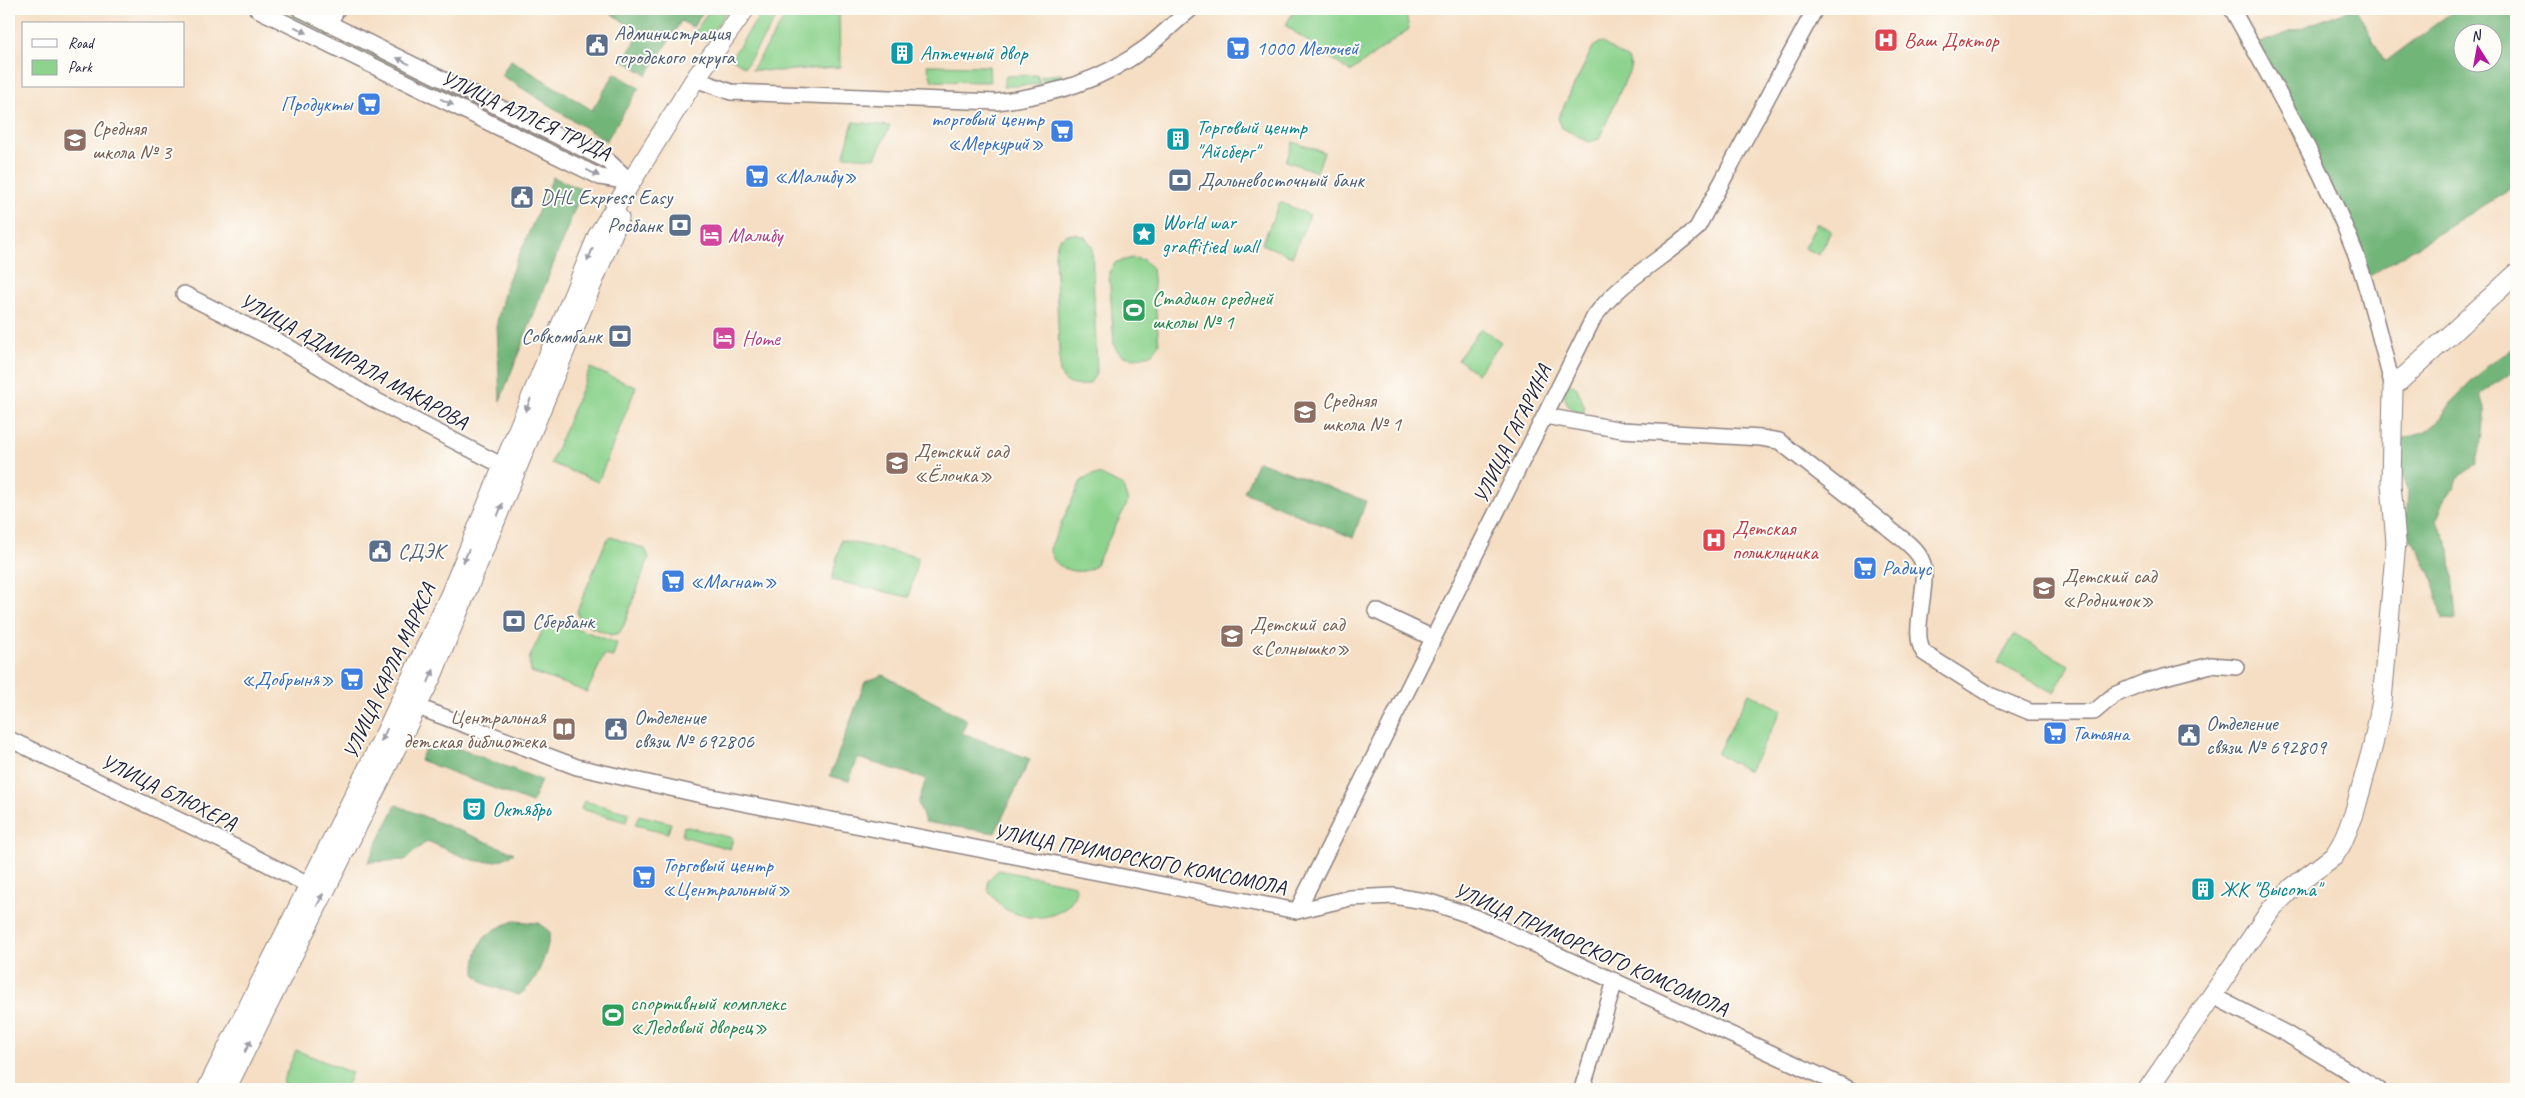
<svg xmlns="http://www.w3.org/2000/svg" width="2525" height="1098" font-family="Caveat,sans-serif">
  <rect width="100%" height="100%" fill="#fdfcf7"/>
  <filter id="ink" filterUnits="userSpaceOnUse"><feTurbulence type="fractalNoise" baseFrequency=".02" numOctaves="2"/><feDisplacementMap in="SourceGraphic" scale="10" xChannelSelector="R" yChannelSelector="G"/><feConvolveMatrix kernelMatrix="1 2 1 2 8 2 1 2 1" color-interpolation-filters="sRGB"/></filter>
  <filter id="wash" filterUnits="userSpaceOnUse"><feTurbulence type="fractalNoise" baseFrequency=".0096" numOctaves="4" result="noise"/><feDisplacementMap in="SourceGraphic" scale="20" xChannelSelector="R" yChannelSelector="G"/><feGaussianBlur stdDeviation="1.12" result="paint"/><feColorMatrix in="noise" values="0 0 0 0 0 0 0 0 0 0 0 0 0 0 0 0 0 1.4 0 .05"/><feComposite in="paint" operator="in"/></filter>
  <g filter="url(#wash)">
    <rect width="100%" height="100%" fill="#f5dec3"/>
    <g fill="#8dd38e" stroke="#587a64">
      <polygon points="710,9 728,9 706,41 694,34"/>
      <polygon points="764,9 782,9 745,67 731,58"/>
      <polygon points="790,9 839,9 840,67 777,71 752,70"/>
      <polygon points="1296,9 1405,9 1409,29 1350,72 1285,25"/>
      <polygon points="292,14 550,141 548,144 291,17"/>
      <polygon points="1601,42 1628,59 1631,67 1599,139 1589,142 1562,128 1558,118 1593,47"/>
      <polygon points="927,65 989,66 990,82 932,81"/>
      <polygon points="1061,74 1062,79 1045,84 1041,76"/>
      <polygon points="1037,75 1041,84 1003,87 1006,76"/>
      <polygon points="853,122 890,126 875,158 844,156"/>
      <polygon points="1293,142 1324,152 1317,172 1286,161"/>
      <polygon points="1280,202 1310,215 1292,257 1262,244"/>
      <polygon points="1817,223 1831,231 1819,255 1804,248"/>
      <path d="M1075,234L1085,237L1092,246L1097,372L1090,383C1078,388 1065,386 1060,373L1055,253L1058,240L1066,235Z"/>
      <path d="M1133,258L1144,260L1152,268L1159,344L1152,354C1139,360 1119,360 1114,345L1109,272L1116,262Z"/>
      <polygon points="1481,328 1501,342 1477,374 1458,359"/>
      <polygon points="590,368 636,387 598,482 551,463"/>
      <path d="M1568,382L1577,388L1585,408L1582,415C1566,409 1561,397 1568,382Z"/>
      <path d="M1092,475H1101L1123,486L1128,502L1095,566C1081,578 1050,569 1050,548L1081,481Z"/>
      <polygon points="611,537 645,549 649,557 624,625 619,633 611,635 580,623 577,611 606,541"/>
      <polygon points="841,540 918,557 909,597 832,580"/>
      <polygon points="548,618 617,643 613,657 604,655 587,692 531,672 529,659"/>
      <polygon points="2014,635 2069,665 2054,693 1998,663"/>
      <polygon points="1749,693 1782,710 1749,771 1717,754"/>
      <polygon points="584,801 629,813 626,822 581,809"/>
      <polygon points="639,815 671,823 668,833 635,825"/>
      <polygon points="684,826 733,838 730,849 682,836"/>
      <path d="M998,870L1075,885C1077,891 1075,895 1072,900C1059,920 1030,921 1009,911C1000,907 993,897 988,889V880Z"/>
      <polygon points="296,1050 352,1073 345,1089 297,1089 282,1083"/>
    </g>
    <g fill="#72b579" stroke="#4a6c5a" fill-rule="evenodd">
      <polygon points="604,9 643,9 648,12 650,9 705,9 693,27 681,21 647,75 623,60 641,33"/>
      <path d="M2352,9H2356L2385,62L2456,9H2516V180L2506,192L2366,278L2252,46ZM2462,32H2492V62H2462Z"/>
      <polygon points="511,60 592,110 615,73 639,88 606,141 501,75"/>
      <polygon points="553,177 582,190 500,401 497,322 506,285"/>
      <path d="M2516,346V370L2481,393C2480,399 2483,402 2484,408C2485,427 2481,447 2476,465L2458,477L2455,488L2444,497L2436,520L2450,549L2456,620L2443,619L2434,582L2419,550L2410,540L2406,527L2408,491L2397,465L2400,439L2423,433L2437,423L2454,399L2488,365Z"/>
      <polygon points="1258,461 1366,501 1353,538 1244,492"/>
      <polygon points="883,675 967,720 962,733 1030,759 995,833 925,822 918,803 926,779 858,758 849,781 830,776 865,682"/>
      <polygon points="439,746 452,746 541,780 532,803 420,760 425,749"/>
      <path d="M396,805L514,853C484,874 456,852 427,841L405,860L368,862Z"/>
      <path d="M514,921L538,923L550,932C548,952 537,984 519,995L485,984L475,974C475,941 485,932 514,921Z"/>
    </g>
  </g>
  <g filter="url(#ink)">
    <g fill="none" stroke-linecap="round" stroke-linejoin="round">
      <g stroke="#8c807f" stroke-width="18">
        <g id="minor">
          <polyline points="257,9 600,177 631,182"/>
          <polyline points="300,9 608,161 631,182"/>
          <path d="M2232,9C2276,89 2322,167 2355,252C2371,296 2381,343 2393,387"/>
          <polyline points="329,24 337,9"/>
          <path d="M695,79L731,92L997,102C1054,94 1100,82 1147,47C1162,35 1176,21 1191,9"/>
          <polyline points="184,294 285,345 373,399 503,466"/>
          <path d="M1545,416L1622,430L1761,438L1779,441C1816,471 1855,499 1891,530C1901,538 1915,547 1921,559C1932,582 1909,632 1924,653L1992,696L2030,712H2094L2114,695L2145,682L2211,665L2236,667"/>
          <polyline points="1376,611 1433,638"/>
          <polyline points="407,703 577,767 697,794 1297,911 1350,898 1394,896 1430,902 1475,917 1849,1089"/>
          <polyline points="9,739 233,846 310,886"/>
          <path d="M1297,911L1594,317C1621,280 1663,259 1697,228L1815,9"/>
          <polyline points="2211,995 2285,1033 2378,1089"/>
          <polyline points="1582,1089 1615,981"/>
        </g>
      </g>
      <g stroke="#8c807f" stroke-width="21">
        <g id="major">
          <polyline points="207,1089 385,734 450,595 598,235 695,79 745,9"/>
          <polyline points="226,1089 432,676 619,218"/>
          <polyline points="2148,1089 2272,908 2293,887 2334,856 2342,843 2354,814 2373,745 2382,701 2396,542 2391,484 2393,387 2516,274"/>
        </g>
      </g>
      <use href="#minor" stroke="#fff" stroke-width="15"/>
      <use href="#major" stroke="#fff" stroke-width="19"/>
    </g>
    <defs><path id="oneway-solid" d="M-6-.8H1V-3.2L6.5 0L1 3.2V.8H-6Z" transform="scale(1.25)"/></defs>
    <g fill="#9c9ca7">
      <use href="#oneway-solid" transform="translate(301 30) rotate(26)"/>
      <use href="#oneway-solid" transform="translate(403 61) rotate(-153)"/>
      <use href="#oneway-solid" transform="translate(447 102) rotate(26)"/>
      <use href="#oneway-solid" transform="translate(593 173) rotate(26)"/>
      <use href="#oneway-solid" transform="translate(590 255) rotate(112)"/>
      <use href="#oneway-solid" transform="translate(528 405) rotate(112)"/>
      <use href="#oneway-solid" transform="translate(500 510) rotate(-68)"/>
      <use href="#oneway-solid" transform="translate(466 556) rotate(112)"/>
      <use href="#oneway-solid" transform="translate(431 676) rotate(-66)"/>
      <use href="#oneway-solid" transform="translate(384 735) rotate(116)"/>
      <use href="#oneway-solid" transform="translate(320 900) rotate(-63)"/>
      <use href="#oneway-solid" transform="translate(248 1046) rotate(-64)"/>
    </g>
  </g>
  <defs>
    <g id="hospital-square" transform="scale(1.25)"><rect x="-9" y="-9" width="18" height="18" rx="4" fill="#e0444e" stroke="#fdfcf7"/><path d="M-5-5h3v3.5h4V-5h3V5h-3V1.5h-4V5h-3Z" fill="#fff"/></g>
    <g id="civic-square" transform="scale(1.25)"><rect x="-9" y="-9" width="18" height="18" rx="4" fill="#5c6f8a" stroke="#fdfcf7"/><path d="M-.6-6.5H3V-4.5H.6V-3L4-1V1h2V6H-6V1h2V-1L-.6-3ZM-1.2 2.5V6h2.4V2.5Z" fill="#fff"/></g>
    <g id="supermarket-square" transform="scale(1.25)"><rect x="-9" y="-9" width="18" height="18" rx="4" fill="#3f7fe0" stroke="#fdfcf7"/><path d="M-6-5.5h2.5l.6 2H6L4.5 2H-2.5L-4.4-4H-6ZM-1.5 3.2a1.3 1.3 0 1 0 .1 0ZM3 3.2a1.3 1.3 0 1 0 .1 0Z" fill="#fff"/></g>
    <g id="building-square" transform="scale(1.25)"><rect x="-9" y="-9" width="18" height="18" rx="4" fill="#0f9aa8" stroke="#fdfcf7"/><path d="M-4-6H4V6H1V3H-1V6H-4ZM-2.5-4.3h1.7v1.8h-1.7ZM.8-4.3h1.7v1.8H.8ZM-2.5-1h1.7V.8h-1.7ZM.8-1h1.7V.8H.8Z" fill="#fff"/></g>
    <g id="school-square" transform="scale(1.25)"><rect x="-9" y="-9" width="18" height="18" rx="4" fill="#8d6e63" stroke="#fdfcf7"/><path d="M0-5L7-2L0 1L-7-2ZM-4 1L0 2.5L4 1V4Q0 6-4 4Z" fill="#fff"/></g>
    <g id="bank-square" transform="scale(1.25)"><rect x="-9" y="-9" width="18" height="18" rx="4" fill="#5c6f8a" stroke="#fdfcf7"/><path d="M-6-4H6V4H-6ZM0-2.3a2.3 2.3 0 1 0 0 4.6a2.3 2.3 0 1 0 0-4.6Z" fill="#fff"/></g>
    <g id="sight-square" transform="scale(1.25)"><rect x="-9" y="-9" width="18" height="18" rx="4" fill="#0f9aa8" stroke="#fdfcf7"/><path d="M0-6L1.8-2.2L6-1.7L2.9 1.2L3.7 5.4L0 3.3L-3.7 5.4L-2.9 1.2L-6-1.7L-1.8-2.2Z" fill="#fff"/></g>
    <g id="hotel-square" transform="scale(1.25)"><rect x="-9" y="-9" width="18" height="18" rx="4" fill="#d1479c" stroke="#fdfcf7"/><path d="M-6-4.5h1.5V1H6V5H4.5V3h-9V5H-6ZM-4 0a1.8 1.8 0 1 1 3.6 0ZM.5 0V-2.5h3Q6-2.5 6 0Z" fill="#fff"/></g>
    <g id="stadium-square" transform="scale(1.25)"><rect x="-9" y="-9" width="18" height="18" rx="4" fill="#2e9e5b" stroke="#fdfcf7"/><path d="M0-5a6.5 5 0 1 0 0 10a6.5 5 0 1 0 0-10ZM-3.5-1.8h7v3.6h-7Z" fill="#fff"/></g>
    <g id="library-square" transform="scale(1.25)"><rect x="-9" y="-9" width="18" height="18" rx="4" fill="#8d6e63" stroke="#fdfcf7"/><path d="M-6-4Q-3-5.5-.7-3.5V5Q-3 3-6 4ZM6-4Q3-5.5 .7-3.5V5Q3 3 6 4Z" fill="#fff"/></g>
    <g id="theatre-square" transform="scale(1.25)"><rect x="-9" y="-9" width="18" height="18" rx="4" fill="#0f9aa8" stroke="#fdfcf7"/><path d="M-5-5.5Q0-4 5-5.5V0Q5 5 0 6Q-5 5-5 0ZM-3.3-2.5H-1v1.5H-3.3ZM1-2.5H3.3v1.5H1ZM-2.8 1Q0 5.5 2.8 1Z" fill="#fff"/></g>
  </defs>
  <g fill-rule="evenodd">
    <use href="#hospital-square" x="1886" y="40"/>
    <use href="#civic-square" x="597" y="45"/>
    <use href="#supermarket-square" x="1238" y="48"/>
    <use href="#building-square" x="902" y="53"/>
    <use href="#supermarket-square" x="369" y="104"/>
    <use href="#supermarket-square" x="1062" y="131"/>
    <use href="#building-square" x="1178" y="139"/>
    <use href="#school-square" x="75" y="140"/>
    <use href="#supermarket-square" x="757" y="176"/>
    <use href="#bank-square" x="1180" y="180"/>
    <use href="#civic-square" x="522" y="197"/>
    <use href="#bank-square" x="680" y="225"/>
    <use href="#sight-square" x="1144" y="234"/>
    <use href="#hotel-square" x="711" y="235"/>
    <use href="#stadium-square" x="1134" y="310"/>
    <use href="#bank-square" x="620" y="336"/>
    <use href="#hotel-square" x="724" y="338"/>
    <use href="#school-square" x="1305" y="412"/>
    <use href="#school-square" x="897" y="463"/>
    <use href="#hospital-square" x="1714" y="540"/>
    <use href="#civic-square" x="380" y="551"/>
    <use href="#supermarket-square" x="1865" y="568"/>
    <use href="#supermarket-square" x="673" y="581"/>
    <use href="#school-square" x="2044" y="588"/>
    <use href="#bank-square" x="514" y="621"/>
    <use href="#school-square" x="1232" y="636"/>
    <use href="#supermarket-square" x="352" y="679"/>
    <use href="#library-square" x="564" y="729"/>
    <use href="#civic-square" x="616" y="729"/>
    <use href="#supermarket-square" x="2055" y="733"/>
    <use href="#civic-square" x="2189" y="735"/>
    <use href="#theatre-square" x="474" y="809"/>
    <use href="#supermarket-square" x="644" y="877"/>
    <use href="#building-square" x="2203" y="889"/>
    <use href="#stadium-square" x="613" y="1015"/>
  </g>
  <g text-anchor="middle" stroke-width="4" stroke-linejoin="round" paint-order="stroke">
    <g font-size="21" fill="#4e5e75" stroke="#fdfcf7" text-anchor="start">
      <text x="614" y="40">Администрация<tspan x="614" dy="24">городского округа</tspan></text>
      <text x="1198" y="187">Дальневосточный банк</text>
      <text x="540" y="204">DHL Express Easy</text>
      <text x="662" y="232" text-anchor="end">Росбанк</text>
      <text x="602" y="343" text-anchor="end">Совкомбанк</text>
      <text x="398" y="558">СДЭК</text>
      <text x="532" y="628">Сбербанк</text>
      <text x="634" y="724">Отделение<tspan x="634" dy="24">связи № 692806</tspan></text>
      <text x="2206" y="730">Отделение<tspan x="2206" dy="24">связи № 692809</tspan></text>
    </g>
    <g font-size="21" fill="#be3a42" stroke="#fdfcf7" text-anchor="start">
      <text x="1904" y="47">Ваш Доктор</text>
      <text x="1732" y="535">Детская<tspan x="1732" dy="24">поликлиника</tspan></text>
    </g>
    <g font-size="21" fill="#366cbe" stroke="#fdfcf7" text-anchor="start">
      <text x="1256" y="55">1000 Мелочей</text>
      <text x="352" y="111" text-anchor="end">Продукты</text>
      <text x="1044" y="126" text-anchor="end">торговый центр<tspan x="1044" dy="24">«Меркурий»</tspan></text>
      <text x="774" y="183">«Малибу»</text>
      <text x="1882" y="575">Радиус</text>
      <text x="690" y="588">«Магнат»</text>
      <text x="334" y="686" text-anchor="end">«Добрыня»</text>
      <text x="2072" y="740">Татьяна</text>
      <text x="662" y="872">Торговый центр<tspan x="662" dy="24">«Центральный»</tspan></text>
    </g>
    <g font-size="21" fill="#0d838f" stroke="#fdfcf7" text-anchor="start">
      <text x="920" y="60">Аптечный двор</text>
      <text x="1196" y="134">Торговый центр<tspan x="1196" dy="24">"Айсберг"</tspan></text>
      <text x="1162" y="229">World war<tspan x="1162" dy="24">graffitied wall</tspan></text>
      <text x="492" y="816">Октябрь</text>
      <text x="2220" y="896">ЖК "Высота"</text>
    </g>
    <g font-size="21" fill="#22223b" stroke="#fdfcf7">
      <text transform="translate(526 115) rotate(25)" y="7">УЛИЦА АЛЛЕЯ ТРУДА</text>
      <text transform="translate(354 361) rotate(29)" y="7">УЛИЦА АДМИРАЛА МАКАРОВА</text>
      <text transform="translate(1512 434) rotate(-64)" y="7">УЛИЦА ГАГАРИНА</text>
      <text transform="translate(389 671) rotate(-65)" y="7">УЛИЦА КАРЛА МАРКСА</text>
      <text transform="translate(169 792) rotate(26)" y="7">УЛИЦА БЛЮХЕРА</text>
      <text transform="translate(1140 859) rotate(11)" y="7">УЛИЦА ПРИМОРСКОГО КОМСОМОЛА</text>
      <text transform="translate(1591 949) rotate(24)" y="7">УЛИЦА ПРИМОРСКОГО КОМСОМОЛА</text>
    </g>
    <g font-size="21" fill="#785e54" stroke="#fdfcf7" text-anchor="start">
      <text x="92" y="135">Средняя<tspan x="92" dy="24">школа № 3</tspan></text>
      <text x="1322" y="407">Средняя<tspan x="1322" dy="24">школа № 1</tspan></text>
      <text x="914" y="458">Детский сад<tspan x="914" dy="24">«Ёлочка»</tspan></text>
      <text x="2062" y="583">Детский сад<tspan x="2062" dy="24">«Родничок»</tspan></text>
      <text x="1250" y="631">Детский сад<tspan x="1250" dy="24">«Солнышко»</tspan></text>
      <text x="546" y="724" text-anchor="end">Центральная<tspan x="546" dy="24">детская библиотека</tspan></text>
    </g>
    <g font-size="21" fill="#b23c85" stroke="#fdfcf7" text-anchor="start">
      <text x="728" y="242">Малибу</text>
      <text x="742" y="345">Home</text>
    </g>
    <g font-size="21" fill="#27864d" stroke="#fdfcf7" text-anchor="start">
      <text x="1152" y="305">Стадион средней<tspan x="1152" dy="24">школы № 1</tspan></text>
      <text x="630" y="1010">спортивный комплекс<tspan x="630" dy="24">«Ледовый дворец»</tspan></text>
    </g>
  </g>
  <rect width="2525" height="1098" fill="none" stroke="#fdfcf7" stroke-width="30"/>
  <rect x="22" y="22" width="162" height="65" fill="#fdfcf7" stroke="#a5a5ac"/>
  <rect x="32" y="39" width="25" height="8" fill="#ffffff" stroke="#a5a5ac"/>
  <text x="68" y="48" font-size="15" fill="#22223b">Road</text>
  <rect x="32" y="60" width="25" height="15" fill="#8dd38e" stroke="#a5a5ac"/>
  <text x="68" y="72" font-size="15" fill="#22223b">Park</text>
  <g transform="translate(2478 48) rotate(349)"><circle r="24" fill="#fdfcf7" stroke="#a5a5ac"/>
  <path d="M0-4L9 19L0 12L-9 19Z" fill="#b5179e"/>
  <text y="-8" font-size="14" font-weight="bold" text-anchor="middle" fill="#22223b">N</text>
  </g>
</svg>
